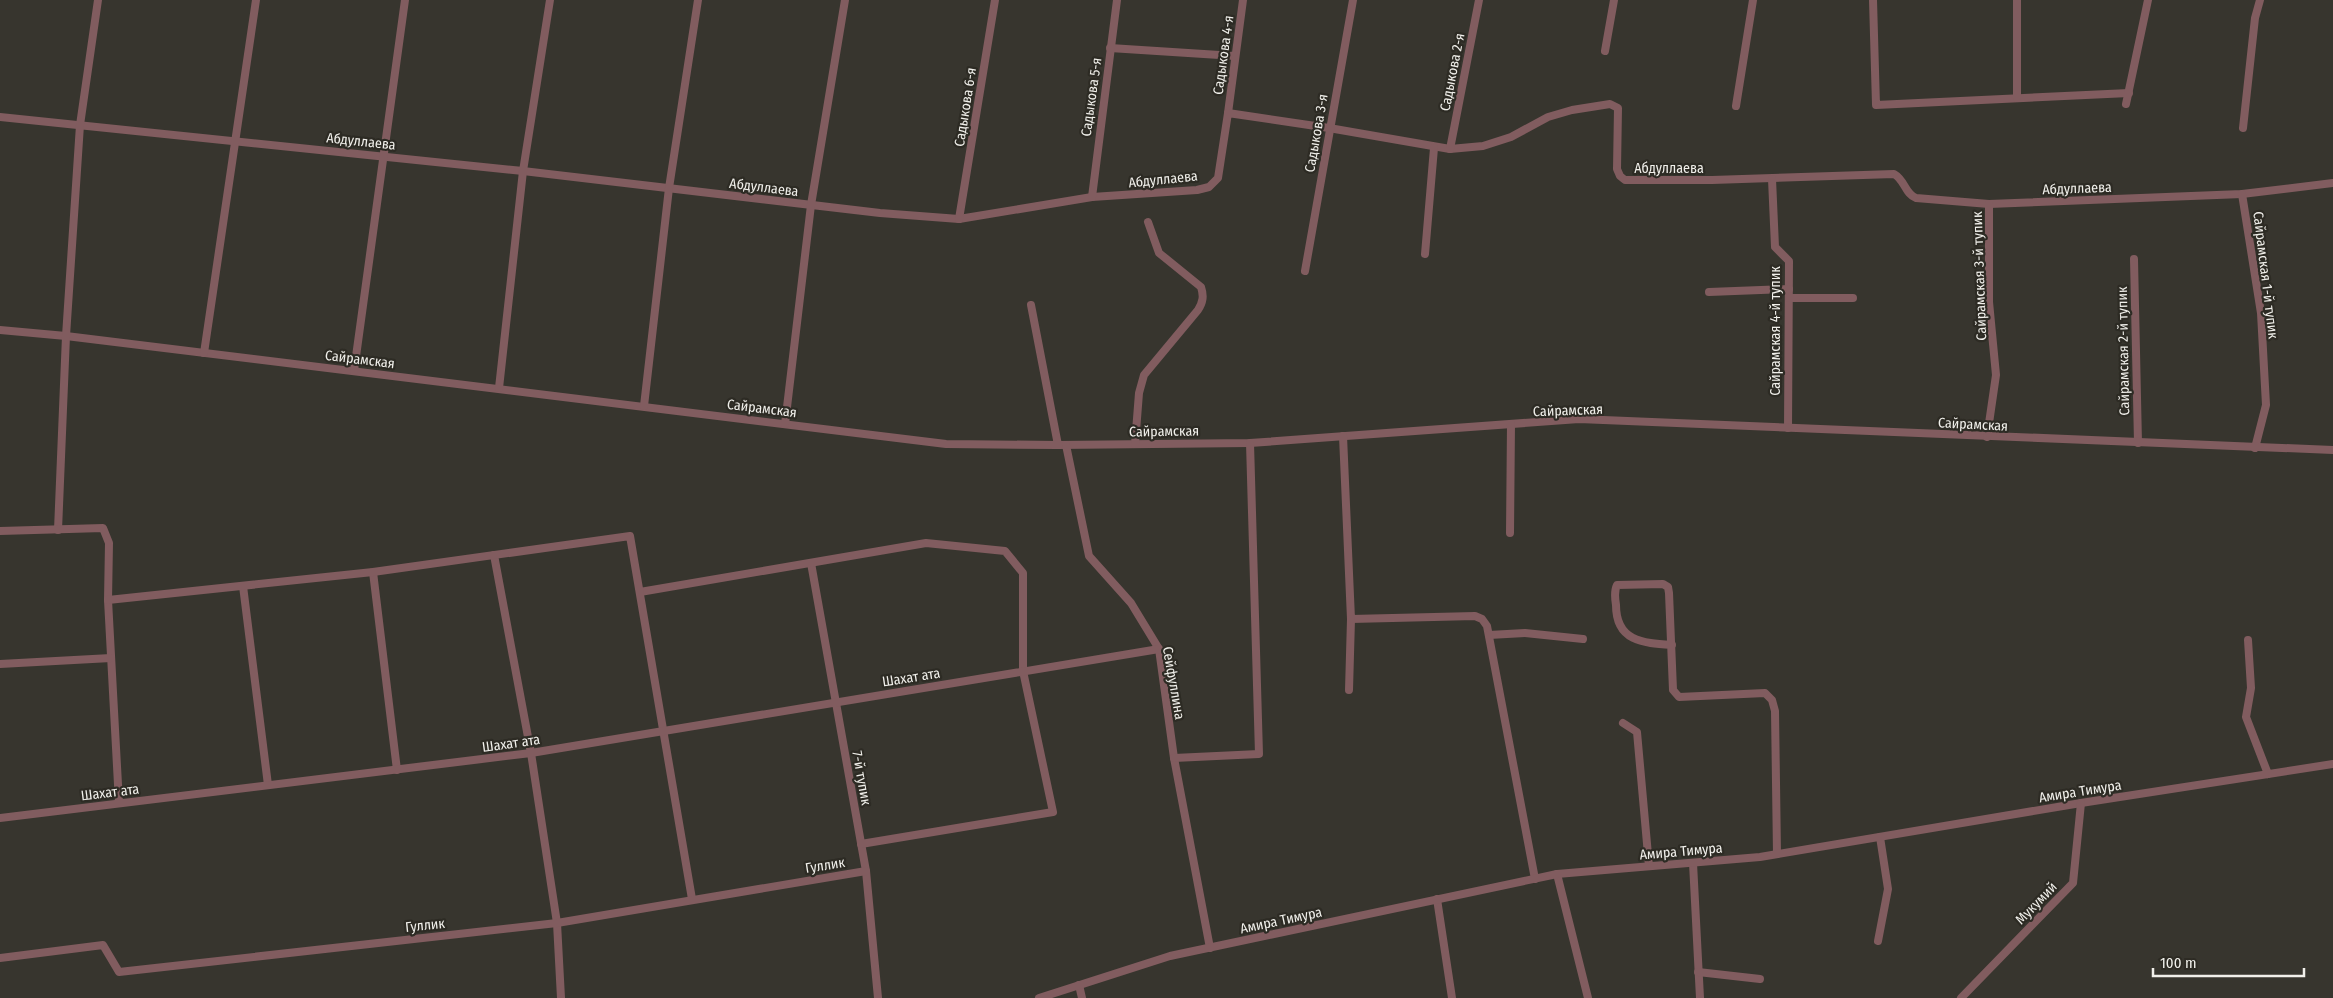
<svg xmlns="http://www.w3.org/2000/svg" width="2333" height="998" font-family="'Fira Sans Condensed',sans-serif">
  <rect width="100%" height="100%" fill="#37352e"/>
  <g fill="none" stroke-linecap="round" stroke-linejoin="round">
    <g stroke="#815c5f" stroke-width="8">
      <polyline points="1873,0 1876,105 2129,93"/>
      <polyline points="1110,48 1235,56"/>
      <polyline points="1605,51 1614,0"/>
      <polyline points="2017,98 2017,0"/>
      <polyline points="2126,104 2148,0"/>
      <polyline points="1736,106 1753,0"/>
      <polyline points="1228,113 1243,0"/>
      <path d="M0,117L523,171L880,213L959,219L1092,197L1197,190L1209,187L1218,178L1228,113L1329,128L1450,149L1483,146L1511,137L1548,117L1572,110L1610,104L1618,108L1617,169L1620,176L1625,180H1712L1894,174C1905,180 1905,194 1916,198L1989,204L2242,194L2333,183"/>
      <polyline points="2243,128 2255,18 2260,0"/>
      <polyline points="1450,149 1479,0"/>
      <polyline points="1772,179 1775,247 1789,261 1788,428"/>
      <polyline points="2242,194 2261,313 2266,405 2255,448"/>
      <polyline points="1092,197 1117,0"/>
      <polyline points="959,219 995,0"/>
      <polyline points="1425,254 1434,148"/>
      <polyline points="2134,259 2138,443"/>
      <polyline points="1305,271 1353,0"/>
      <polyline points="1709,292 1789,289"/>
      <polyline points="1789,298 1853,298"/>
      <polyline points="1031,305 1058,445"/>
      <polyline points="0,330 66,336 946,444 1058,445 1250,443 1579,419 2333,450"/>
      <polyline points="204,353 256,0"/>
      <polyline points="354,371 405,0"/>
      <polyline points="499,388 523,171 550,0"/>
      <polyline points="644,406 669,188 698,0"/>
      <polyline points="785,424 811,205 845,0"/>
      <polyline points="1343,436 1351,619 1475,616 1482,619 1487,626 1535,879"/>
      <polyline points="1987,437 1996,375 1989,302 1989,204"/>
      <path d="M1135,444L1139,393L1144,375L1198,310C1203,302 1204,296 1201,287L1159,253L1148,222"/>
      <polyline points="1066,445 1089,556 1131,603 1159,649 1174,758 1210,948"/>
      <polyline points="58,530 66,336 80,125 98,0"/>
      <polyline points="0,531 103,528 109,543 108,600 119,803"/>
      <polyline points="1510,533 1511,424"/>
      <polyline points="494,555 531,753 557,923 561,998"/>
      <polyline points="811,563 866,871 878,998"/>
      <polyline points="373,572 397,770"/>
      <polyline points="243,586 268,785"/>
      <polyline points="640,592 926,543 1005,551 1023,573 1023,671 1053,812 861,844"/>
      <polyline points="108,600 373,572 630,536 692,899"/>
      <polyline points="1489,635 1525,633 1583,639"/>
      <polyline points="2248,640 2251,688 2246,717 2268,774"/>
      <path d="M1672,645C1642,643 1616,641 1616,605C1615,599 1614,591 1617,585L1663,584L1668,587L1669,593L1673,690L1679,697L1765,693L1772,700L1775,711L1777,854"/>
      <polyline points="0,664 111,658"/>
      <polyline points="1349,690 1351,619"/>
      <polyline points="1623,723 1637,732 1649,866"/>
      <polyline points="1174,758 1259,754 1250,443"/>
      <polyline points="0,818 531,753 1159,649"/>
      <polyline points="1693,863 1700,998"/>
      <polyline points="1557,874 1588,998"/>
      <polyline points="1437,899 1452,998"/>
      <polyline points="1878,941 1888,889 1880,837"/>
      <polyline points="0,958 103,945 119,972 557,923 866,871"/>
      <polyline points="1698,972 1760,979"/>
      <polyline points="1079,985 1082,998"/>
      <polyline points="1039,998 1170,956 1557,874 1760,857 2081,803 2333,764"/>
      <polyline points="1961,998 2073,883 2081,803"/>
    </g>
  </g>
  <g text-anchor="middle" stroke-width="4.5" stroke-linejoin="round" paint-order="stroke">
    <g font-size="14" fill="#f1f0eb" stroke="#2d2b24">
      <text transform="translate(1223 55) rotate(-82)" y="5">Садыкова 4-я</text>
      <text transform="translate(1452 72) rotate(-79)" y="5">Садыкова 2-я</text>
      <text transform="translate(1091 97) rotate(-82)" y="5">Садыкова 5-я</text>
      <text transform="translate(965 107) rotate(-81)" y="5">Садыкова 6-я</text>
      <text transform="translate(1316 133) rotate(-80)" y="5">Садыкова 3-я</text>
      <text transform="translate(361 141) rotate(6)" y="5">Абдуллаева</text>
      <text x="1669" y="173">Абдуллаева</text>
      <text transform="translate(1163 179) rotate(-6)" y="5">Абдуллаева</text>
      <text transform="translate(764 187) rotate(7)" y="5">Абдуллаева</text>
      <text transform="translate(2077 188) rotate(-2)" y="5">Абдуллаева</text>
      <text transform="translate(2266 275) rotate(83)" y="5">Сайрамская 1-й тупик</text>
      <text transform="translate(1979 276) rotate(-92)" y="5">Сайрамская 3-й тупик</text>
      <text transform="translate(1775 331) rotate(-90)" y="5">Сайрамская 4-й тупик</text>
      <text transform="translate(2123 351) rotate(-91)" y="5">Сайрамская 2-й тупик</text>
      <text transform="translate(360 359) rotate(7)" y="5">Сайрамская</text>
      <text transform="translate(762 408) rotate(7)" y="5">Сайрамская</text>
      <text transform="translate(1568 410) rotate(-2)" y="5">Сайрамская</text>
      <text transform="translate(1973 424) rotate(3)" y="5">Сайрамская</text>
      <text transform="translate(1164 431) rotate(-1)" y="5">Сайрамская</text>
      <text transform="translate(911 677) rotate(-9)" y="5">Шахат ата</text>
      <text transform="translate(1174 683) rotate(80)" y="5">Сейфуллина</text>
      <text transform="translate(511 743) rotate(-8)" y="5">Шахат ата</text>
      <text transform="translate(862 778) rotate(80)" y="5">7-й тупик</text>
      <text transform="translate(2080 791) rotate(-9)" y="5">Амира Тимура</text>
      <text transform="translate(110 792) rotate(-7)" y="5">Шахат ата</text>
      <text transform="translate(1681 851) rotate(-5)" y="5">Амира Тимура</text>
      <text transform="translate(825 865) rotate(-9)" y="5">Гуллик</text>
      <text transform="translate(2036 903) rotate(-46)" y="5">Мукумий</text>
      <text transform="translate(1281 920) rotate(-12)" y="5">Амира Тимура</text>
      <text transform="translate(425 925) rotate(-6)" y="5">Гуллик</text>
    </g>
  </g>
  <path d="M2153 968v8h151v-8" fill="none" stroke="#f1f0eb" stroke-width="2.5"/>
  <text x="2160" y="968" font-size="15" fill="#f1f0eb" stroke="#2d2b24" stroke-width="4" paint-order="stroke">100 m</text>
</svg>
